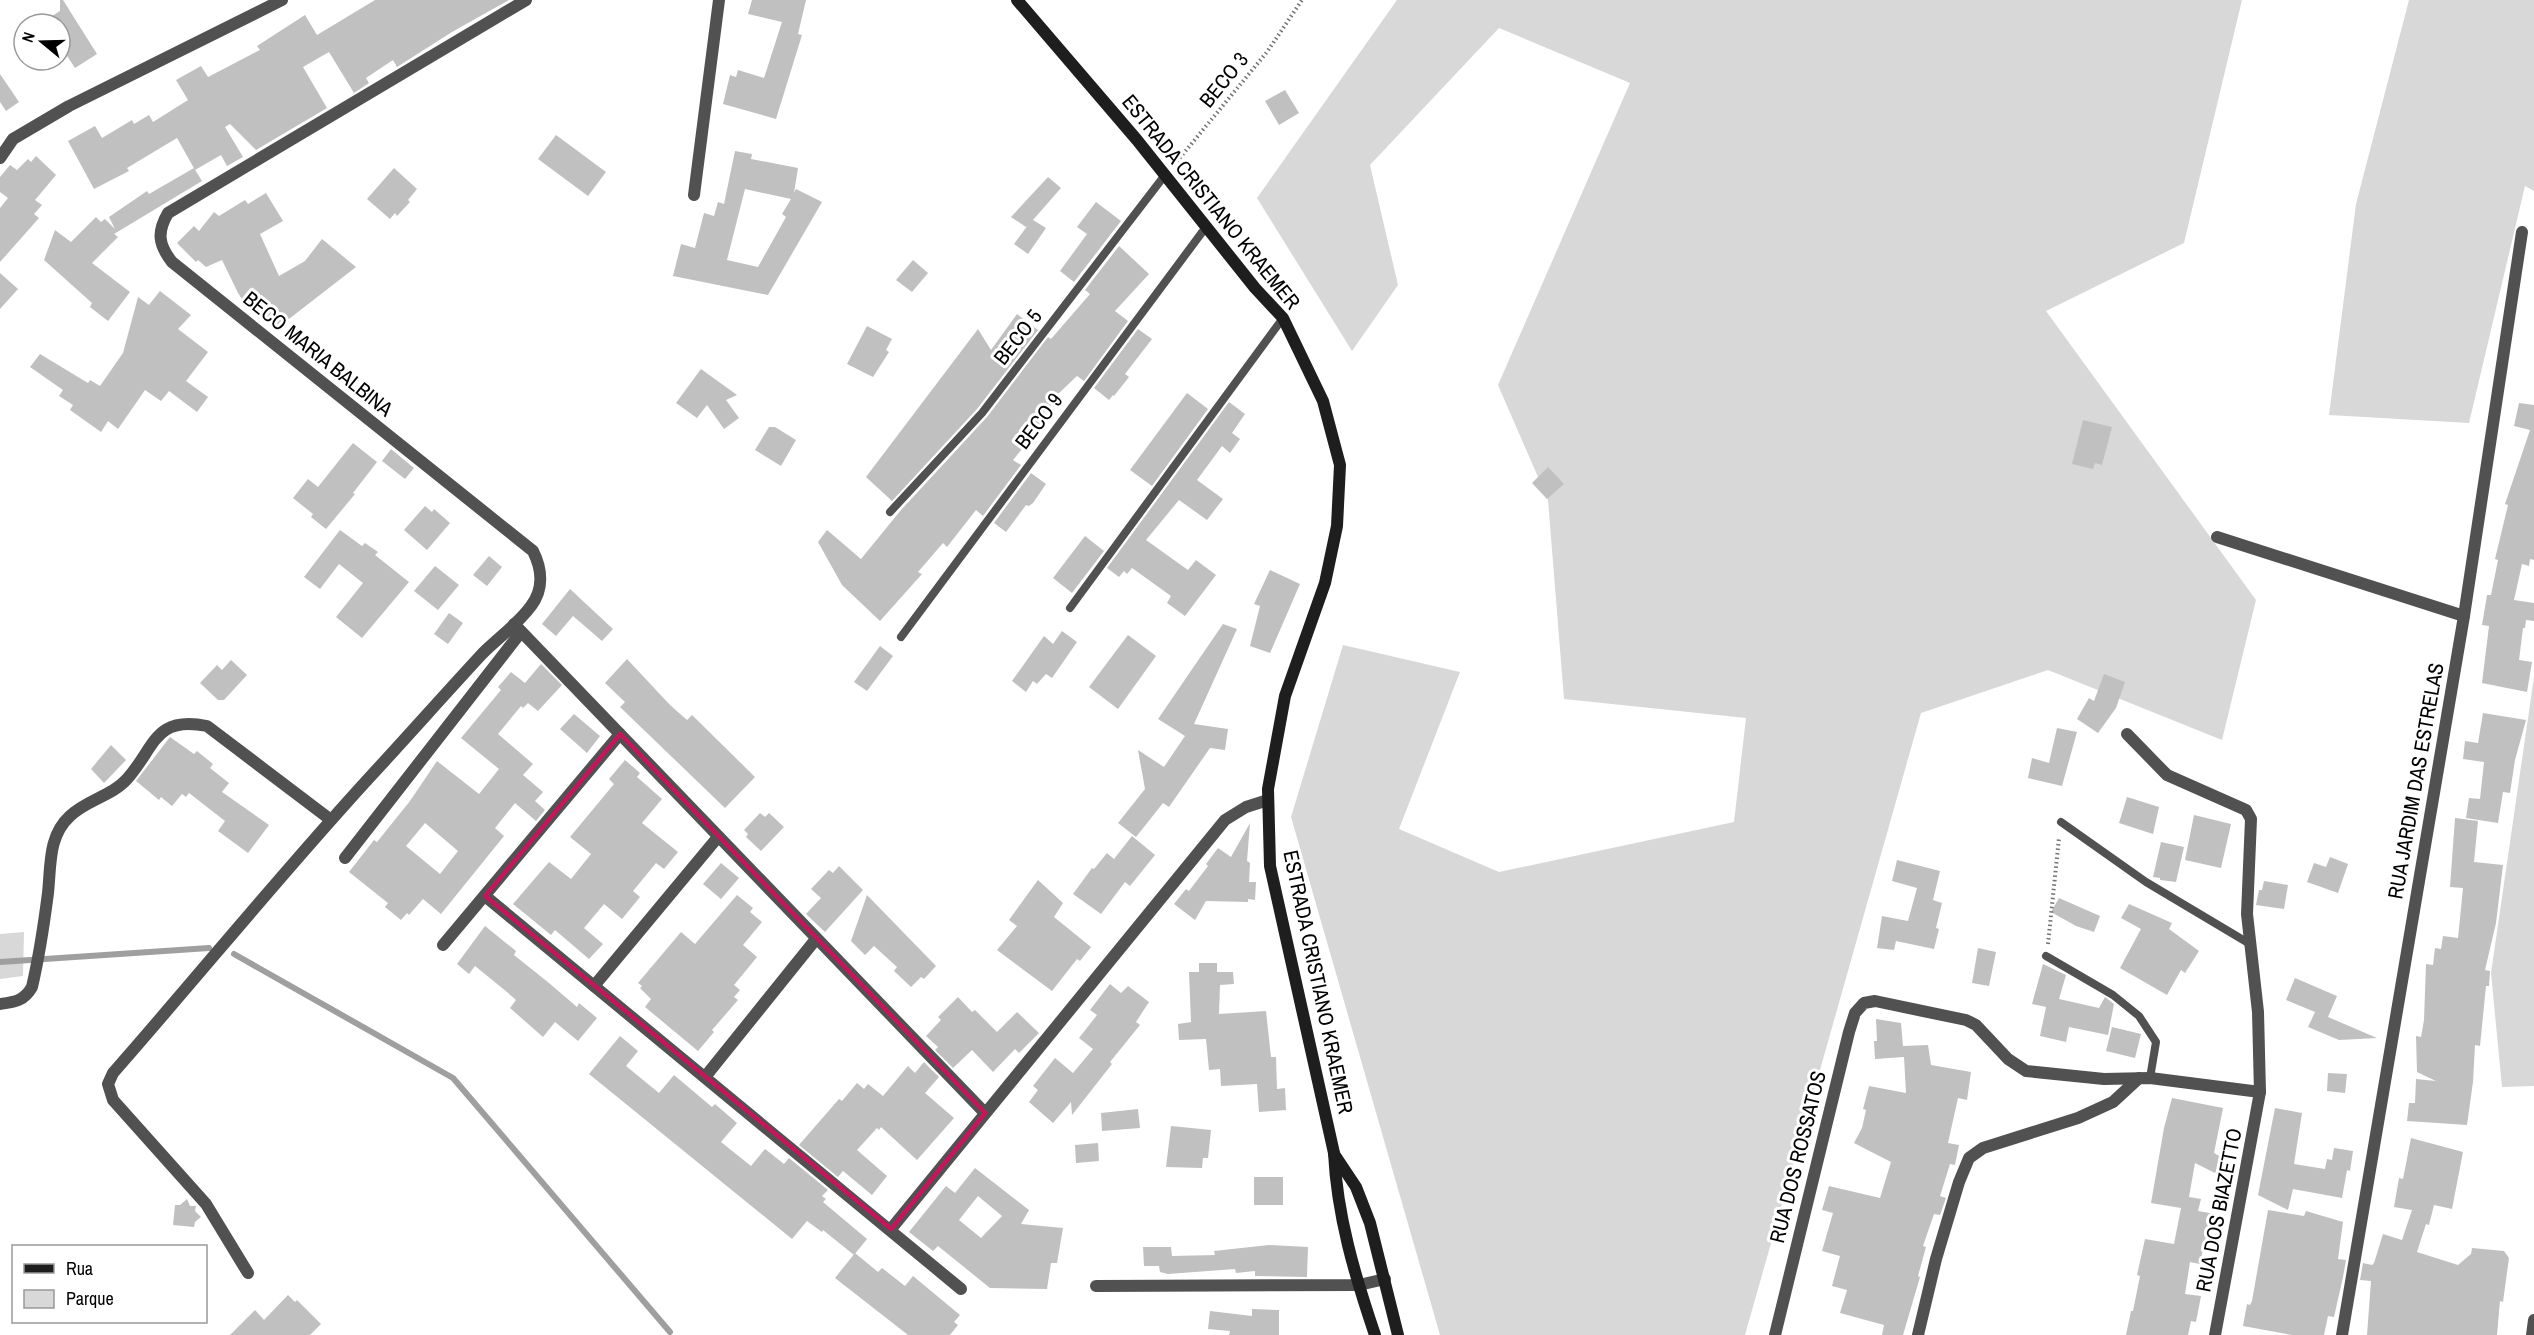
<svg xmlns="http://www.w3.org/2000/svg" width="2534" height="1335" font-family="'Archivo Narrow',sans-serif">
  <rect width="100%" height="100%" fill="#fff"/>
  <g fill="#d8d8d8">
    <polygon points="1397,0 2242,0 2184,243 2046,311 2256,600 2222,740 2048,670 1921,713 1745,1335 1440,1335 1291,817 1343,645 1460,672 1399,829 1499,872 1734,822 1746,718 1564,699 1548,500 1498,385 1630,83 1499,28 1370,165 1398,285 1352,351 1257,198"/>
    <polygon points="2409,0 2534,0 2534,191 2525,186 2469,423 2329,415 2356,204"/>
    <polygon points="2534,677 2534,1086 2502,1087 2491,973"/>
    <polygon points="24,932 23,976 0,979 0,934"/>
  </g>
  <g fill="none" stroke-linecap="round" stroke-linejoin="round">
    <g stroke="#9f9f9f" stroke-width="6">
      <polyline points="234,954 453,1078 670,1332"/>
      <polyline points="0,962 209,948"/>
    </g>
  </g>
  <g fill="#c0c0c0" fill-rule="evenodd">
    <polygon points="60,0 63,0 97,54 75,68 60,45 60,24 39,24 60,11"/>
    <polygon points="375,0 509,0 452,32 397,67 393,60 366,78 369,83 354,93 329,52 303,67 327,108 256,150 230,124 225,127 243,157 227,166 221,155 195,170 177,138 127,168 129,171 94,189 68,141 95,126 102,138 132,120 134,124 149,115 153,122 188,100 176,80 201,66 208,77 260,50 257,46 305,15 317,35"/>
    <polygon points="752,0 806,0 798,34 802,35 776,119 723,104 730,75 736,77 738,70 764,78 782,22 748,14"/>
    <polygon points="0,74 19,102 6,111 0,102"/>
    <polygon points="1285,90 1299,113 1279,125 1265,101"/>
    <polygon points="556,135 606,172 588,196 538,159"/>
    <path d="M735,151L752,154L751,159L798,168L794,193L796,189L822,202L768,295L673,276L681,244L695,248L704,213L714,216L718,202L724,204ZM745,189L791,199L782,214L786,217L758,267L727,260Z"/>
    <polygon points="36,156 56,175 35,200 42,205 34,214 39,218 0,262 0,208 8,198 0,192 0,177 10,165 17,170 28,159 31,162"/>
    <polygon points="194,168 202,181 114,234 118,237 92,263 130,292 108,321 90,307 92,303 44,260 55,230 71,242 96,217 101,222 105,219 115,229 109,217 147,191 149,194"/>
    <polygon points="394,168 417,189 408,200 410,202 397,216 395,213 390,219 367,199"/>
    <polygon points="1048,177 1061,188 1033,220 1046,228 1028,254 1014,244 1028,225 1026,227 1011,217"/>
    <polygon points="266,193 283,221 260,234 279,276 305,261 322,239 356,267 276,329 252,296 244,302 238,293 222,260 206,267 198,260 196,262 177,243 194,226 199,231 214,212 219,216 245,200 248,204"/>
    <polygon points="1096,202 1121,221 1074,282 1060,271 1087,234 1077,227"/>
    <polygon points="1119,246 1149,274 1115,311 1128,321 1084,381 1077,376 1057,395 1060,397 1044,412 1049,416 1013,460 1021,465 983,516 976,510 947,547 943,543 918,572 922,574 880,621 842,585 818,542 827,530 861,559 901,510 987,417 1048,337 1051,339 1090,294 1085,290"/>
    <polygon points="913,260 928,273 912,292 896,280"/>
    <polygon points="0,273 18,289 0,309"/>
    <polygon points="160,291 191,315 178,329 208,352 186,381 208,397 197,412 169,391 161,401 145,390 118,429 108,421 101,432 70,410 73,405 59,396 63,390 30,367 40,354 88,383 90,380 100,386 123,353 138,297 149,305"/>
    <polygon points="1017,314 1038,330 977,409 892,501 866,477 978,329 991,350"/>
    <polygon points="867,326 892,339 886,350 889,352 873,377 847,364"/>
    <polygon points="1138,329 1152,339 1125,374 1129,377 1114,396 1113,395 1109,400 1094,388"/>
    <polygon points="701,369 737,395 726,400 739,418 724,429 707,405 697,418 676,403"/>
    <polygon points="1187,393 1208,409 1152,486 1130,470"/>
    <polygon points="1229,402 1245,414 1232,433 1240,439 1230,453 1222,446 1197,480 1223,499 1207,520 1179,500 1146,540 1188,570 1196,560 1216,575 1185,616 1167,603 1171,596 1132,568 1127,574 1124,571 1119,577 1107,568"/>
    <polygon points="2519,403 2534,405 2534,560 2530,559 2529,566 2522,564 2514,600 2534,603 2534,621 2526,620 2525,628 2523,628 2519,660 2532,662 2527,692 2482,683 2489,626 2482,625 2487,595 2491,595 2498,560 2495,559 2508,505 2505,504 2530,430 2514,426"/>
    <polygon points="2083,420 2112,427 2102,465 2095,463 2093,469 2072,464"/>
    <polygon points="769,427 775,427 796,440 781,466 755,450"/>
    <polygon points="353,443 377,462 353,493 355,494 326,529 311,517 313,514 293,498 308,479 318,487"/>
    <polygon points="391,449 414,468 405,479 382,461"/>
    <polygon points="1548,467 1564,484 1547,499 1532,483"/>
    <polygon points="1031,473 1046,484 1033,503 1029,506 1026,505 1006,532 994,523"/>
    <polygon points="425,506 432,512 434,509 450,523 427,550 404,530"/>
    <polygon points="340,530 362,546 365,543 378,552 375,555 409,582 362,638 336,617 363,583 339,564 320,589 304,577"/>
    <polygon points="1085,536 1104,551 1072,593 1053,578"/>
    <polygon points="489,556 502,567 487,586 473,575"/>
    <polygon points="435,566 459,585 438,610 414,591"/>
    <polygon points="1270,570 1300,584 1270,653 1250,646 1260,606 1254,604"/>
    <polygon points="570,589 613,629 602,641 573,616 556,636 542,624"/>
    <polygon points="449,613 463,623 448,644 434,634"/>
    <polygon points="1223,624 1237,629 1194,724 1228,729 1225,750 1210,748 1169,807 1163,803 1136,837 1118,823 1145,789 1138,750 1164,767 1185,736 1158,719"/>
    <polygon points="1062,631 1077,642 1052,678 1046,674 1037,684 1033,681 1026,692 1012,681 1044,636 1053,644"/>
    <polygon points="1128,635 1156,656 1118,709 1089,687"/>
    <polygon points="880,646 893,656 867,691 854,682"/>
    <polygon points="627,659 670,705 687,720 692,715 755,777 725,808 620,707 625,702 605,683"/>
    <polygon points="231,660 247,675 224,700 218,700 200,683 217,665 222,670"/>
    <path d="M541,664L562,685L538,711L528,703L523,708L521,706L498,734L533,764L523,775L543,792L535,801L545,810L536,821L515,803L495,828L504,836L441,914L423,899L409,915L407,913L401,920L385,907L388,903L349,872L374,840L377,842L410,801L437,761L479,794L499,769L461,738L501,690L498,687L511,672L525,683ZM425,823L458,851L440,874L406,846Z"/>
    <polygon points="2104,674 2125,682 2116,708 2098,733 2077,719 2089,698 2094,701"/>
    <polygon points="2483,713 2526,720 2515,760 2510,793 2503,792 2498,823 2466,818 2469,798 2480,799 2484,762 2463,759 2465,741 2478,743"/>
    <polygon points="574,714 600,736 587,753 560,729"/>
    <polygon points="2057,728 2077,732 2062,786 2028,778 2032,758 2049,763"/>
    <polygon points="170,737 194,754 197,751 213,764 210,768 229,783 222,792 269,825 248,853 218,831 225,821 189,793 186,797 182,794 172,806 161,797 159,800 136,781"/>
    <polygon points="111,745 126,760 104,783 91,769"/>
    <polygon points="625,760 640,773 637,777 662,799 642,823 678,852 664,869 656,863 633,891 640,897 622,919 604,904 584,928 603,944 589,959 555,930 551,935 513,904 549,862 571,879 591,854 570,837 614,784 609,779"/>
    <polygon points="2127,797 2159,807 2153,834 2119,823"/>
    <polygon points="760,813 765,817 769,813 784,827 761,851 746,837 748,834 744,830"/>
    <polygon points="2194,815 2231,824 2221,868 2185,860"/>
    <polygon points="2455,818 2478,821 2474,862 2503,865 2496,923 2485,970 2490,971 2489,986 2486,986 2480,1046 2475,1045 2473,1082 2467,1125 2407,1121 2409,1103 2415,1103 2416,1079 2436,1081 2417,1072 2416,1036 2421,1037 2424,1020 2426,964 2433,965 2435,948 2441,949 2443,936 2458,938 2463,888 2450,887"/>
    <polygon points="1250,823 1247,861 1250,863 1249,882 1256,882 1255,900 1248,899 1248,902 1206,901 1195,920 1174,904 1186,889 1189,891 1208,866 1206,864 1218,848 1231,857"/>
    <polygon points="1132,836 1155,855 1130,886 1125,882 1101,914 1073,894 1092,868 1094,869 1107,853 1114,859"/>
    <polygon points="2161,842 2184,847 2176,882 2160,880 2160,878 2153,877"/>
    <polygon points="2330,857 2348,864 2338,893 2307,882 2314,863 2326,867"/>
    <polygon points="1897,860 1940,871 1933,900 1942,903 1936,928 1939,929 1934,949 1896,941 1894,950 1877,948 1882,916 1908,921 1917,888 1892,881"/>
    <polygon points="721,863 739,878 721,899 703,884"/>
    <polygon points="839,866 863,890 825,932 806,914 821,898 811,889 829,870 833,873"/>
    <polygon points="1038,880 1063,903 1054,917 1091,947 1080,961 1077,959 1052,991 997,950 1017,926 1009,920"/>
    <polygon points="2264,881 2288,885 2284,909 2256,905 2259,890 2262,890"/>
    <polygon points="737,895 753,908 750,912 762,922 743,945 757,957 734,985 740,990 734,997 738,1000 712,1030 714,1032 698,1051 645,1007 651,999 640,988 642,986 638,983 681,932 695,944"/>
    <polygon points="867,895 936,966 924,979 921,977 911,987 894,971 897,967 874,946 865,955 851,941"/>
    <polygon points="2059,898 2100,916 2094,932 2076,926 2051,912"/>
    <polygon points="2129,904 2172,923 2169,929 2199,951 2185,973 2181,970 2167,995 2120,968 2141,929 2121,918"/>
    <polygon points="485,926 516,951 514,955 549,983 577,1007 579,1003 597,1018 578,1041 555,1022 543,1037 510,1008 516,1000 507,992 475,966 469,974 457,964"/>
    <polygon points="1978,948 1996,952 1989,986 1972,983"/>
    <polygon points="1199,963 1217,963 1217,972 1233,972 1234,984 1220,985 1219,1014 1266,1011 1271,1057 1276,1057 1277,1089 1285,1088 1286,1110 1259,1112 1257,1084 1221,1086 1220,1069 1209,1070 1206,1039 1179,1040 1178,1024 1191,1022 1189,972 1199,972"/>
    <polygon points="2043,964 2066,975 2059,999 2099,1008 2105,997 2114,1004 2108,1035 2069,1027 2066,1042 2040,1036 2046,1007 2032,1004"/>
    <polygon points="2295,978 2337,996 2328,1017 2377,1038 2339,1040 2308,1027 2315,1012 2286,1000"/>
    <polygon points="1110,984 1121,993 1128,986 1149,1002 1136,1022 1140,1025 1110,1062 1112,1064 1072,1115 1071,1102 1053,1123 1029,1102 1038,1090 1033,1086 1055,1058 1073,1073 1093,1049 1079,1038 1097,1015 1090,1010"/>
    <polygon points="958,997 972,1012 975,1010 997,1032 1017,1012 1039,1033 1019,1053 1015,1049 993,1072 972,1050 953,1068 935,1050 938,1047 926,1036 941,1020 938,1017"/>
    <polygon points="1876,1019 1901,1023 1903,1046 1928,1045 1931,1065 1971,1072 1967,1100 1958,1098 1948,1143 1959,1145 1955,1165 1950,1164 1940,1196 1946,1198 1940,1215 1934,1214 1923,1246 1926,1247 1918,1276 1920,1277 1903,1335 1882,1335 1884,1325 1840,1313 1847,1290 1832,1286 1840,1256 1822,1251 1833,1213 1822,1210 1829,1186 1880,1198 1891,1162 1854,1143 1862,1128 1866,1110 1863,1109 1869,1086 1906,1093 1904,1057 1875,1059 1874,1041 1877,1041"/>
    <polygon points="2112,1027 2141,1034 2135,1058 2106,1051"/>
    <polygon points="620,1036 638,1051 626,1066 659,1093 674,1075 712,1107 715,1104 737,1123 721,1142 751,1166 765,1149 784,1164 789,1158 828,1190 822,1196 826,1199 823,1202 867,1239 854,1255 823,1230 822,1232 807,1221 792,1239 589,1074"/>
    <polygon points="924,1062 939,1077 925,1093 954,1118 917,1160 881,1127 879,1130 877,1128 857,1150 887,1176 872,1195 843,1171 838,1177 799,1145 839,1099 842,1101 857,1083 864,1089 868,1084 883,1096 908,1066 915,1073"/>
    <polygon points="2328,1073 2347,1074 2345,1093 2327,1091"/>
    <polygon points="2172,1098 2223,1108 2214,1153 2223,1158 2215,1173 2195,1163 2189,1197 2201,1199 2198,1211 2215,1214 2208,1251 2203,1249 2200,1264 2190,1262 2185,1294 2201,1296 2196,1322 2191,1321 2188,1335 2126,1335 2131,1311 2133,1311 2140,1276 2137,1275 2145,1239 2174,1244 2181,1208 2151,1203 2164,1128"/>
    <polygon points="2275,1108 2302,1113 2294,1164 2325,1169 2327,1159 2332,1160 2334,1148 2353,1151 2350,1171 2347,1170 2342,1198 2293,1189 2288,1210 2258,1195"/>
    <polygon points="1138,1109 1140,1128 1102,1131 1101,1113"/>
    <polygon points="1171,1126 1211,1130 1208,1158 1203,1158 1202,1168 1166,1167"/>
    <polygon points="2411,1138 2463,1152 2452,1209 2434,1205 2429,1225 2426,1224 2417,1252 2458,1265 2471,1254 2472,1248 2504,1251 2509,1258 2503,1302 2500,1301 2497,1335 2367,1335 2371,1281 2360,1280 2363,1263 2372,1265 2374,1263 2383,1234 2402,1240 2412,1210 2394,1207 2399,1178 2403,1179"/>
    <polygon points="1098,1143 1099,1161 1076,1163 1075,1145"/>
    <path d="M975,1168L1029,1210L1021,1224L1063,1228L1057,1263H1051L1047,1289L990,1288L938,1246L933,1251L909,1232L946,1186L955,1193ZM978,1196L1002,1216L981,1238L959,1220Z"/>
    <rect x="1254" y="1177" width="29" height="28"/>
    <polygon points="187,1199 190,1206 196,1206 195,1211 201,1217 195,1222 194,1227 173,1225 175,1205 180,1205"/>
    <polygon points="2268,1210 2304,1216 2306,1211 2343,1222 2338,1259 2346,1260 2343,1277 2334,1317 2328,1316 2324,1335 2292,1335 2243,1326 2247,1304 2250,1305 2252,1301"/>
    <polygon points="1269,1245 1308,1247 1307,1277 1255,1276 1255,1271 1236,1273 1235,1269 1168,1274 1160,1272 1159,1266 1144,1266 1143,1247 1171,1247 1172,1256 1215,1255 1214,1251"/>
    <polygon points="855,1253 878,1272 882,1268 905,1286 913,1276 960,1315 954,1322 958,1325 950,1335 908,1335 835,1278"/>
    <polygon points="288,1295 295,1302 297,1300 321,1324 310,1335 230,1335 255,1310 264,1320"/>
    <polygon points="1252,1309 1279,1310 1279,1335 1229,1335 1230,1331 1208,1329 1210,1311 1252,1316"/>
  </g>
  <g fill="none" stroke-linecap="round" stroke-linejoin="round">
    <g stroke="#737373" stroke-width="4" stroke-dasharray="1.5 3" stroke-linecap="butt">
      <polyline points="1174,165 1267,52 1302,0"/>
      <polyline points="2048,944 2059,838"/>
    </g>
    <g stroke="#515151" stroke-width="8">
      <polyline points="890,512 982,413 1165,175"/>
      <polyline points="1070,608 1283,318"/>
      <polyline points="901,637 1206,227"/>
      <polyline points="2061,822 2146,882 2250,944"/>
      <polyline points="2046,956 2113,995 2139,1016 2156,1042 2150,1078"/>
    </g>
    <g stroke="#515151" stroke-width="12">
      <polyline points="0,158 13,139 69,106 282,0"/>
      <polyline points="694,195 719,0"/>
      <polyline points="2217,537 2464,616"/>
      <polyline points="514,624 985,1113"/>
      <polyline points="2127,734 2167,775 2246,810 2251,819 2247,914 2258,1012 2260,1092 2215,1335"/>
      <polyline points="345,858 521,632"/>
      <polyline points="485,896 961,1289"/>
      <polyline points="443,945 620,734"/>
      <polyline points="594,986 718,837"/>
      <path d="M0,1004C15,1002 24,1001 32,987C39,957 44,924 48,893C51,865 48,836 70,816C86,800 112,796 127,779C155,748 154,715 207,726L331,820"/>
      <polyline points="705,1077 816,939"/>
      <polyline points="891,1229 1225,820 1246,807 1268,800"/>
      <path d="M248,1273L206,1204L113,1100L108,1084L113,1073C199,975 281,874 369,778C407,737 444,695 482,654C498,638 518,624 531,606C544,589 542,569 533,551L172,262C158,244 157,232 168,213L526,0"/>
      <polyline points="1096,1286 1359,1285 1385,1279"/>
      <polyline points="1775,1335 1849,1032 1855,1013 1864,1003 1875,1001 1966,1020 1976,1025 2008,1059 2026,1071 2104,1079 2150,1078 2260,1092"/>
      <polyline points="1918,1335 1936,1259 1959,1182 1969,1158 1983,1148 2078,1118 2113,1102 2139,1078"/>
      <polyline points="2342,1335 2464,616 2522,232"/>
      <polyline points="2532,1335 2534,1320"/>
    </g>
    <g stroke="#1e1e1e" stroke-width="12">
      <path d="M1017,0L1137,140L1255,288L1283,318L1323,401L1340,465L1337,526L1325,583L1285,696L1268,789L1270,866L1334,1153C1337,1216 1355,1276 1375,1335"/>
      <polyline points="1334,1154 1356,1187 1370,1223 1398,1335"/>
    </g>
  </g>
  <path fill="none" stroke="#c2185b" stroke-width="4.5" stroke-linejoin="round" d="M620,734L985,1113L891,1229L485,896Z"/>
  <g text-anchor="middle" stroke-width="6" stroke-linejoin="round" paint-order="stroke">
    <g font-size="21" fill="#000" stroke="#fff">
      <text transform="translate(1224 80) rotate(-51)" y="7">BECO 3</text>
      <text transform="translate(1211 202) rotate(51)" y="7">ESTRADA CRISTIANO KRAEMER</text>
      <text transform="translate(1018 337) rotate(-52)" y="7">BECO 5</text>
      <text transform="translate(318 354) rotate(39)" y="7">BECO MARIA BALBINA</text>
      <text transform="translate(1039 421) rotate(-53)" y="7">BECO 9</text>
      <text transform="translate(2416 781) rotate(-80)" y="7">RUA JARDIM DAS ESTRELAS</text>
      <text transform="translate(1318 982) rotate(78)" y="7">ESTRADA CRISTIANO KRAEMER</text>
      <text transform="translate(1798 1157) rotate(-76)" y="7">RUA DOS ROSSATOS</text>
      <text transform="translate(2219 1210) rotate(-79)" y="7">RUA DOS BIAZETTO</text>
    </g>
  </g>
  <rect x="12" y="1245" width="195" height="78" fill="#ffffff" stroke="#999999" stroke-width="1.5"/>
  <rect x="24" y="1264" width="30" height="9" fill="#1e1e1e" stroke="#999999" stroke-width="1.5"/>
  <text x="66" y="1275" font-size="18" fill="#000000">Rua</text>
  <rect x="24" y="1290" width="30" height="18" fill="#d8d8d8" stroke="#999999" stroke-width="1.5"/>
  <text x="66" y="1305" font-size="18" fill="#000000">Parque</text>
  <g transform="translate(42 42) rotate(289)"><circle r="28" fill="#ffffff" stroke="#999999" stroke-width="1.5"/>
  <path d="M0-4.5L10 22L0 15L-10 22Z" fill="#000000"/>
  <text y="-9" font-size="16" font-weight="bold" text-anchor="middle" fill="#000000">N</text>
  </g>
</svg>
